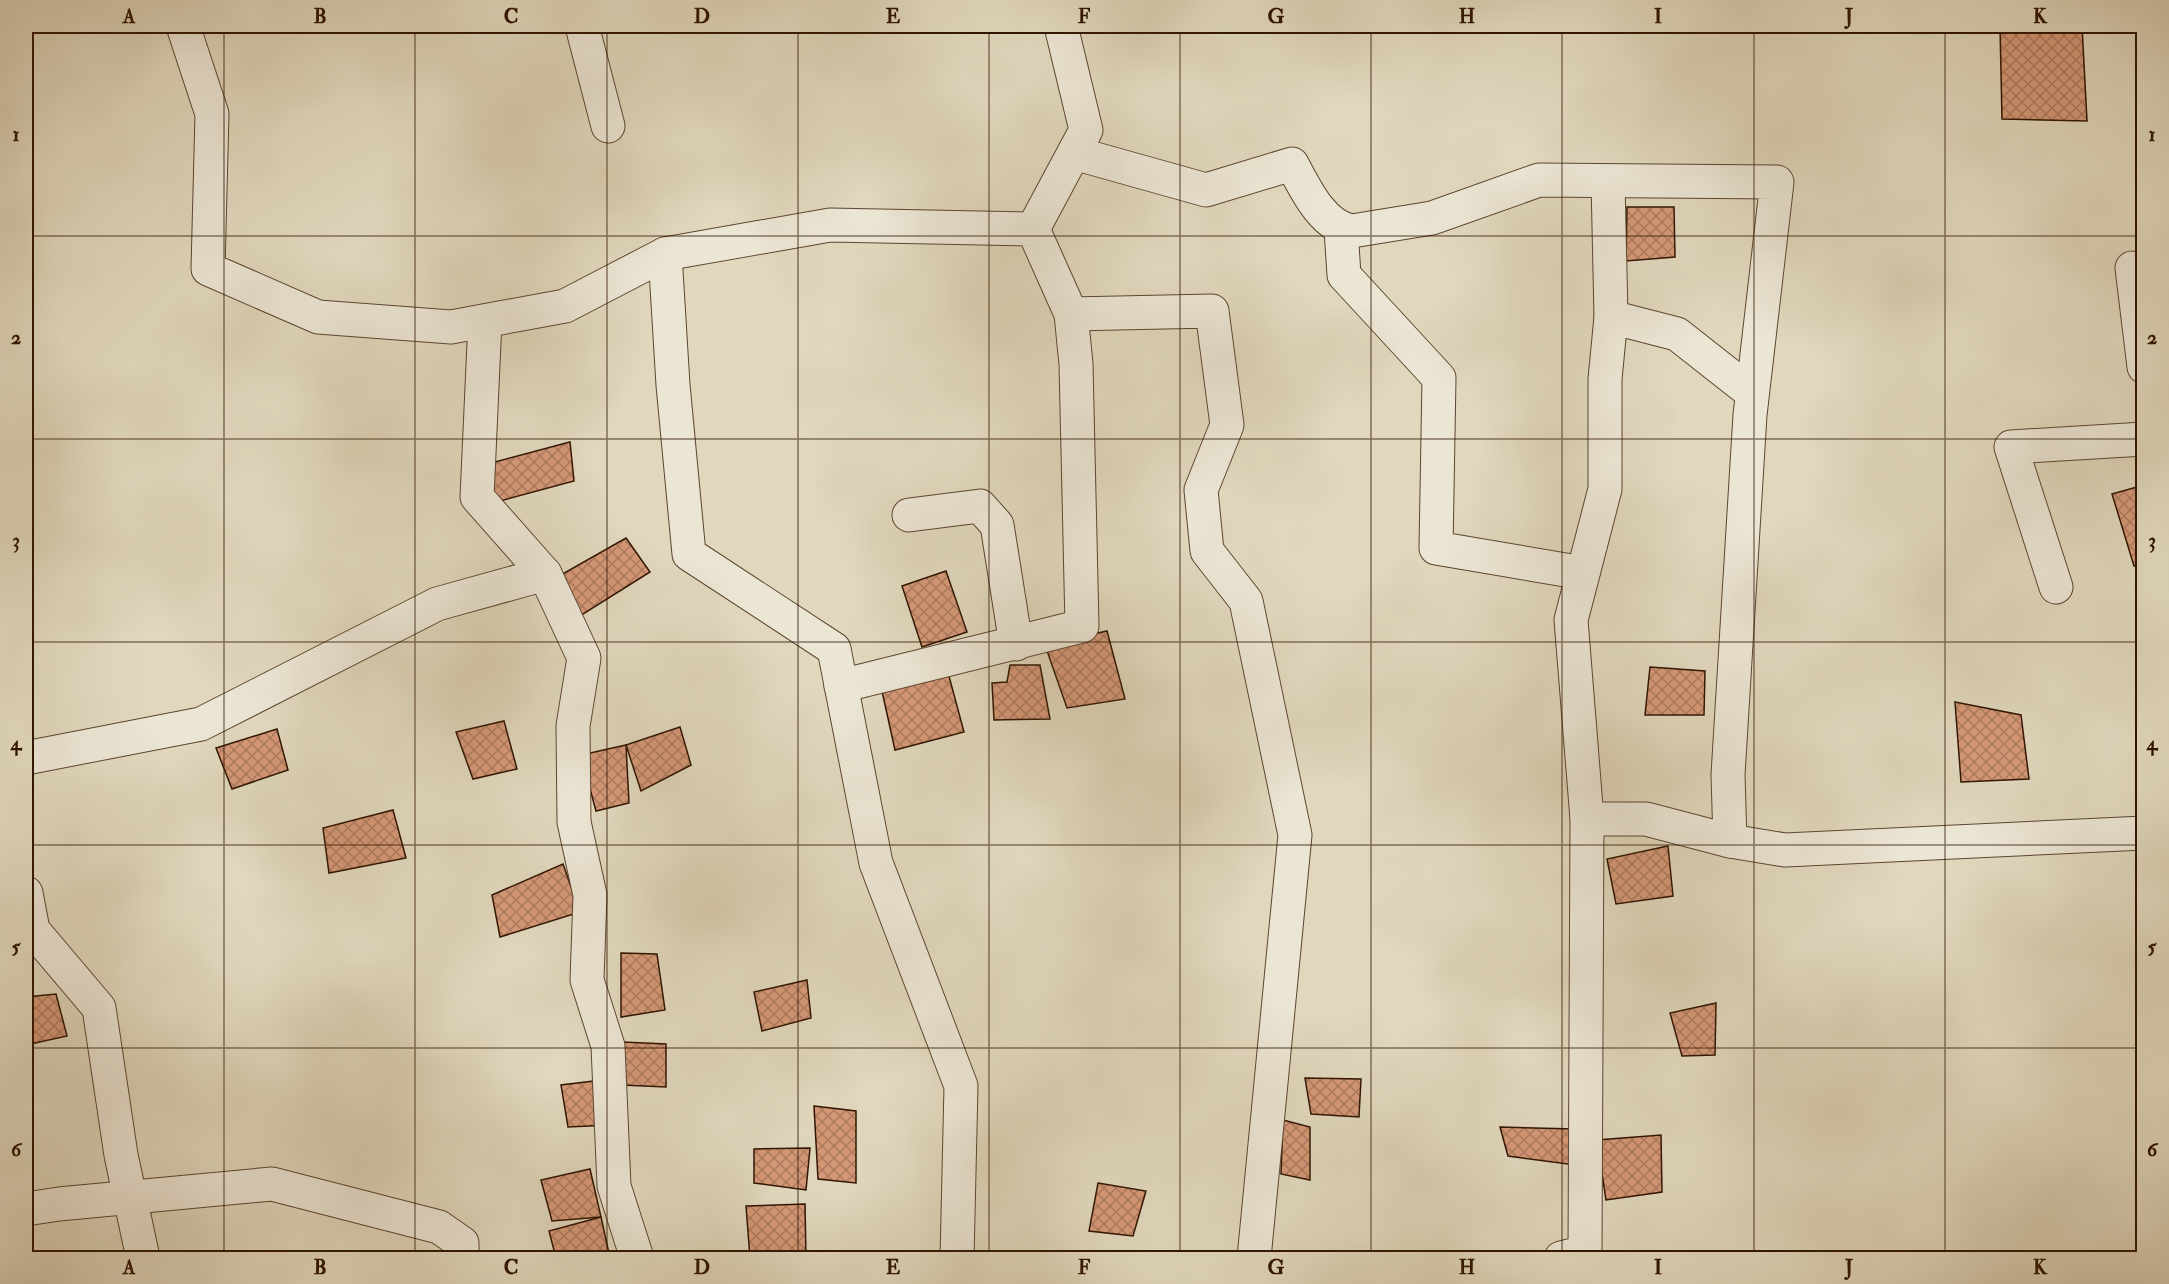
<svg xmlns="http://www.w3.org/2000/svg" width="2169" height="1284" font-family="'IM FELL Double Pica',serif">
  <defs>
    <pattern id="building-cross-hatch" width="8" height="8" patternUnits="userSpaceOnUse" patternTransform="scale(1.5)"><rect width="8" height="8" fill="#d59877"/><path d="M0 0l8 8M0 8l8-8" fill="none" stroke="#ad7b5f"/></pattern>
  </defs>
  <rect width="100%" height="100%" fill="#e0d7bd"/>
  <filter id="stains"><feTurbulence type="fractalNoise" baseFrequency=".00333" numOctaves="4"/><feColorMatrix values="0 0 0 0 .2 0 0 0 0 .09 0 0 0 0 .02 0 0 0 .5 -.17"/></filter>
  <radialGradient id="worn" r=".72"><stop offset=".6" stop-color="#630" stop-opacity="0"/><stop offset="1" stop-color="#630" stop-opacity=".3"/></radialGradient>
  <g fill="url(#building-cross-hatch)" stroke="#301400" stroke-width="1.5">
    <polygon points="2000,26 2082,26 2087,121 2002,119"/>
    <polygon points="1627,207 1674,207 1675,257 1626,261"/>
    <polygon points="570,442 574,481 496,502 487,464"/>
    <polygon points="2144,485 2144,565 2134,566 2112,494"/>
    <polygon points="626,538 650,572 580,616 559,576"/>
    <polygon points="946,571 967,632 922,647 902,586"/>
    <polygon points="1107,631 1125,699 1067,708 1045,645"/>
    <polygon points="946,665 964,732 895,750 880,682"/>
    <polygon points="1010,665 1040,665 1050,719 994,720 992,683 1007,682"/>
    <polygon points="1650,667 1705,671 1704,715 1645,715"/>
    <polygon points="1955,702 2021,715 2029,779 1961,782"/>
    <polygon points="504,721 517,769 473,779 456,732"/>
    <polygon points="680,727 691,765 641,791 626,745"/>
    <polygon points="277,729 288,770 232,789 216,748"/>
    <polygon points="626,745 629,803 596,811 581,755"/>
    <polygon points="393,810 406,858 329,873 323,828"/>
    <polygon points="1668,846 1673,896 1616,904 1607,859"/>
    <polygon points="563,864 580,912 500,937 492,895"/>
    <polygon points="621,953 657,954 665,1010 621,1017"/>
    <polygon points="807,980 811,1018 762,1031 754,992"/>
    <polygon points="56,994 67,1036 26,1045 26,997"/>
    <polygon points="1716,1003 1715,1055 1682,1056 1670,1013"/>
    <polygon points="622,1042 666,1044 666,1087 622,1085"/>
    <polygon points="1305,1078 1361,1079 1359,1117 1311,1114"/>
    <polygon points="602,1080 610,1125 568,1127 561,1085"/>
    <polygon points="814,1106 856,1111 856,1183 818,1179"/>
    <polygon points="1283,1120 1310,1127 1310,1180 1281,1174"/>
    <polygon points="1500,1127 1575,1129 1575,1165 1508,1156"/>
    <polygon points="1661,1135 1662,1192 1606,1200 1597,1140"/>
    <polygon points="810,1148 806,1190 754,1183 754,1149"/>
    <polygon points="590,1169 601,1217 552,1221 541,1180"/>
    <polygon points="1098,1183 1146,1191 1133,1236 1089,1231"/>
    <polygon points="805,1204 806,1258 750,1258 746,1206"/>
    <polygon points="601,1217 610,1258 556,1258 549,1231"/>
  </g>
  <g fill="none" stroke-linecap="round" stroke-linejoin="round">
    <g stroke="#5c452f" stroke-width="35">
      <g id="minor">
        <polyline points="183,26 212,114 208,269 318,317 451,327 565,306 665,254 673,385 689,554 834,649 876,863 961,1086 957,1258"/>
        <polyline points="582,26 608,126"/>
        <path d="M1074,153L1206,190L1292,164C1305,188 1322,226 1352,231L1432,218L1539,180L1777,182L1750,415L1728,775L1730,841"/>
        <polyline points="1608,181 1611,317"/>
        <polyline points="1033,229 1086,130 1061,26"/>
        <polyline points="1341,229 1344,275 1439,378 1436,548 1583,573"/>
        <polyline points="665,254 830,225 1033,229 1071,314 1212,311 1227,425 1201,490 1207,551 1246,601 1295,835 1254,1258"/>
        <polyline points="2132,268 2144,367"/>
        <polyline points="485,321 477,497 545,574 584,658 573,726 574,822 590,895 587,980 608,1046 614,1186 637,1258"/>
        <polyline points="909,515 980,506 997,525 1016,644"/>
        <polyline points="2056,587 2011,447 2144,439"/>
        <polyline points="841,686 1082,626 1076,364 1071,314"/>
        <polyline points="26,758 201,724 437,604 545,574"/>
        <polyline points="1587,819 1646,819 1730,841 1785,850 2144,833"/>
        <polyline points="26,893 33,930 99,1008 121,1155 143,1258"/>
        <polyline points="26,1209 59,1204 272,1184 439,1227 462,1243 462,1258"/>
        <polyline points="1561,1258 1585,1252 1587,819 1571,620 1605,489 1605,379 1611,317 1677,334 1752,393"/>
      </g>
    </g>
    <use href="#minor" stroke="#ebe5d4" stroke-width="33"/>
  </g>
  <path fill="none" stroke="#301400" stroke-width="1.5" stroke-opacity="0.55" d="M224,26V1258M415,26V1258M607,26V1258M798,26V1258M989,26V1258M1180,26V1258M1371,26V1258M1562,26V1258M1754,26V1258M1945,26V1258M26,236H2144M26,439H2144M26,642H2144M26,845H2144M26,1048H2144"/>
  <rect width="2169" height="1284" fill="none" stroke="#e0d7bd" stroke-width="66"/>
  <rect x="33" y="33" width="2103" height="1218" fill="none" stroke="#301400" stroke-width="2"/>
  <g font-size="20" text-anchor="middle" font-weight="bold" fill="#301400">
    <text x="129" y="23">A</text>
    <text x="320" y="23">B</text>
    <text x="511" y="23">C</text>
    <text x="702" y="23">D</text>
    <text x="893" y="23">E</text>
    <text x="1084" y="23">F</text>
    <text x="1276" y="23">G</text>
    <text x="1467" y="23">H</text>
    <text x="1658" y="23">I</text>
    <text x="1849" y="23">J</text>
    <text x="2040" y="23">K</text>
    <text x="16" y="141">1</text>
    <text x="2152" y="141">1</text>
    <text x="16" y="344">2</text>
    <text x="2152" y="344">2</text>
    <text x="16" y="547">3</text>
    <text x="2152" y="547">3</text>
    <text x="16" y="750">4</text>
    <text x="2152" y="750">4</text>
    <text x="16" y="953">5</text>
    <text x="2152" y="953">5</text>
    <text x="16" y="1156">6</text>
    <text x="2152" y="1156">6</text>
    <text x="129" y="1274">A</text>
    <text x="320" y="1274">B</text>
    <text x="511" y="1274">C</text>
    <text x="702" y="1274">D</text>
    <text x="893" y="1274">E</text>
    <text x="1084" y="1274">F</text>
    <text x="1276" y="1274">G</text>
    <text x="1467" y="1274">H</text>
    <text x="1658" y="1274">I</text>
    <text x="1849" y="1274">J</text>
    <text x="2040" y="1274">K</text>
  </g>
  <rect width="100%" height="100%" filter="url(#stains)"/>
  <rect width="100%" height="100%" fill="url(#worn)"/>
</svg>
